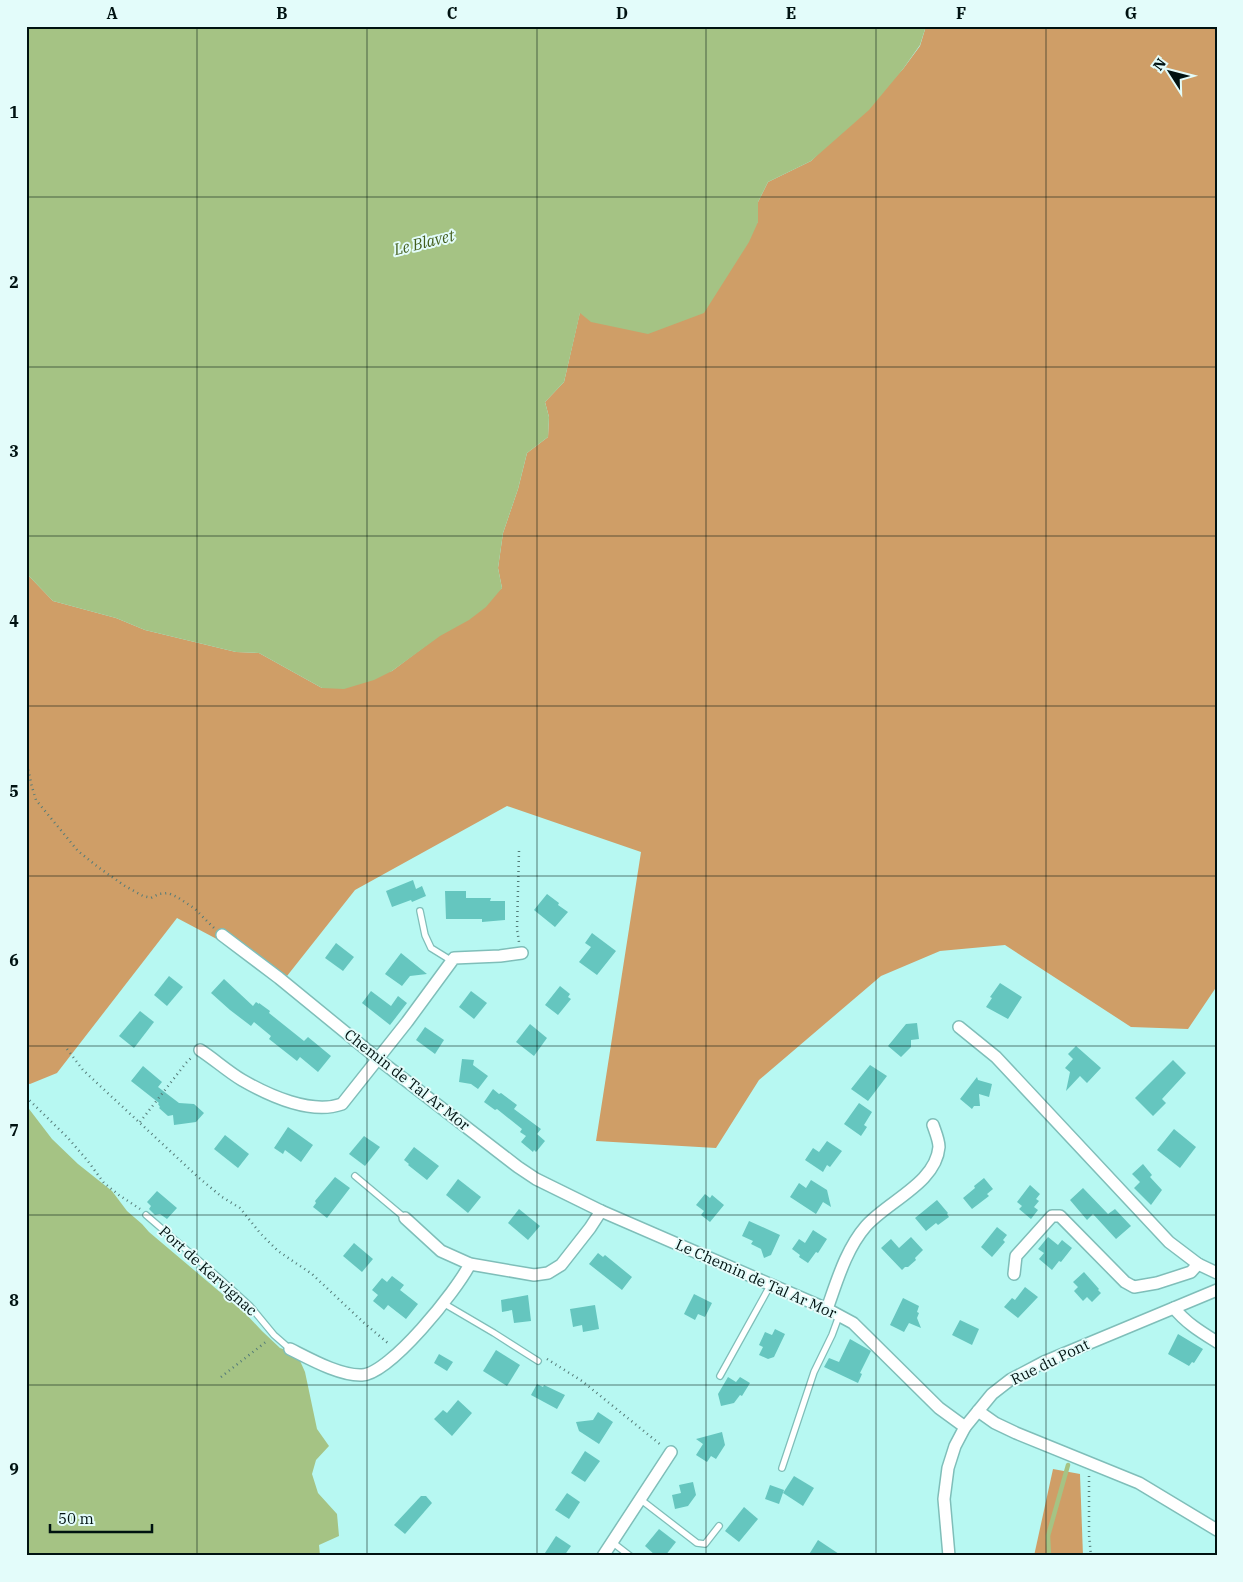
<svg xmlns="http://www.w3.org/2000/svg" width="1243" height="1582" font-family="'IBM Plex Serif',serif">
  <rect width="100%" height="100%" fill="#b7f8f2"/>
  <g fill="#cf9e67">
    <polygon points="926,26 1217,26 1217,986 1188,1029 1131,1027 1005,945 940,951 881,976 759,1080 716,1148 596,1141 641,852 507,806 355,890 287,976 177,918 57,1073 30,1084 26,1083 26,573 53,601 116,618 145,630 236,652 259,653 322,688 392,671 502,588 498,568 503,533 518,489 527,453 548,437 549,417 545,402 564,382 580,312 758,222 758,202 768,182 811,161 888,85 903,69 920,46"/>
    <polygon points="1053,1469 1080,1474 1083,1556 1034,1556"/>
  </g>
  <g fill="#a5c384">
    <polygon points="26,26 926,26 920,45 903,69 869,110 811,161 768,182 758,202 758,222 749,242 704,313 648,334 591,322 580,313 564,382 545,402 549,417 548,437 527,453 518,489 503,533 498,568 502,588 486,607 469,620 440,636 392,671 374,680 344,689 322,688 259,653 236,652 145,630 116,618 53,601 26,573"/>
    <polygon points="26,1105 52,1139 78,1164 112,1191 127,1211 142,1224 149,1232 246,1314 262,1331 280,1348 297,1354 305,1372 317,1429 329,1446 316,1460 312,1474 318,1493 337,1514 339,1536 319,1545 320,1556 26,1556"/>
  </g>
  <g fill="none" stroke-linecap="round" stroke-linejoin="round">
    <polyline stroke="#a5c384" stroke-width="4.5" points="1049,1556 1048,1536 1068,1465"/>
  </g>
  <g fill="#65c6bf">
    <polygon points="413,880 416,889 422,886 426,896 412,902 411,900 392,907 386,891"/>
    <polygon points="445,891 466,891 466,898 491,898 490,901 505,901 505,920 482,922 482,919 446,919"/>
    <polygon points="547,894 559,903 558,905 568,912 555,927 534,910"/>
    <polygon points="592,933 616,951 597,975 579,962 591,947 585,943"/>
    <polygon points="336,943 354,957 343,971 325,958"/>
    <polygon points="401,953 427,974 410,976 402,986 385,974"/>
    <polygon points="169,976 183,987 167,1006 154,995"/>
    <polygon points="224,979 253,1006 256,1002 259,1004 259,1003 270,1011 269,1013 304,1041 308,1037 331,1056 318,1072 300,1057 297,1061 269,1039 271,1036 254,1022 251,1026 230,1010 211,993"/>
    <polygon points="1000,983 1022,997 1008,1019 986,1007 992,998 990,997"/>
    <polygon points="560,986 570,994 568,997 571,999 558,1015 545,1005"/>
    <polygon points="371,991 391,1006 398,996 407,1003 390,1025 362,1003"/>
    <polygon points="471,991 487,1003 474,1019 459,1007"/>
    <polygon points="140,1011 154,1022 134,1048 119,1036"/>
    <polygon points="917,1023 919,1039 911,1040 911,1047 901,1057 888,1046 906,1024"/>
    <polygon points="530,1024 547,1038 534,1056 516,1042"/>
    <polygon points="425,1027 444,1040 435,1054 416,1040"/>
    <polygon points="1076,1046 1101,1068 1087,1083 1080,1076 1066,1091 1070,1072 1065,1068 1073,1059 1068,1054"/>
    <polygon points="462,1059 474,1060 473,1065 488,1076 478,1089 471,1084 459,1082"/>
    <polygon points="1173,1060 1186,1073 1162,1099 1166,1103 1153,1116 1135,1098"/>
    <polygon points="870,1065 887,1076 868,1101 851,1089"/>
    <polygon points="143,1066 162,1082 158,1087 179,1103 194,1104 204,1113 196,1122 174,1125 173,1115 168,1116 159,1108 160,1107 158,1104 159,1103 131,1081"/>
    <polygon points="977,1077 978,1080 992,1084 989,1097 979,1094 980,1106 974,1106 972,1109 960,1099"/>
    <polygon points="493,1089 499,1094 501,1093 517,1105 514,1109 541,1129 537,1134 545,1141 536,1152 534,1150 533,1152 521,1142 526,1136 520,1132 522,1129 497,1109 495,1110 484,1102"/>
    <polygon points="859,1103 872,1112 864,1125 867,1127 861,1136 844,1124"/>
    <polygon points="288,1127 313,1145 301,1162 285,1150 283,1154 274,1148"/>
    <polygon points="1174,1129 1196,1147 1180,1168 1157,1150"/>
    <polygon points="225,1135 249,1154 238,1168 214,1149"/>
    <polygon points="364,1136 380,1147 365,1166 349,1154"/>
    <polygon points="827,1141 842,1151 830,1167 827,1165 823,1172 805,1160 813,1148 819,1152"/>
    <polygon points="414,1147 439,1166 427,1180 408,1165 409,1164 404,1160"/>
    <polygon points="1143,1164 1152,1175 1150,1177 1162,1190 1151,1205 1134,1188 1140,1182 1132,1174"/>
    <polygon points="335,1177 350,1188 327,1218 313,1207 316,1203 315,1201"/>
    <polygon points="984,1178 993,1189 987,1194 989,1196 972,1209 963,1198 975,1188 974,1186"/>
    <polygon points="458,1179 481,1197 468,1213 446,1195"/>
    <polygon points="811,1180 827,1190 831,1207 823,1202 816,1214 790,1197 799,1183 806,1188"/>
    <polygon points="1030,1185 1040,1194 1036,1199 1039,1201 1034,1207 1038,1210 1031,1219 1019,1209 1022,1206 1017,1202"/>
    <polygon points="1083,1188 1108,1214 1115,1209 1131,1226 1116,1239 1093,1214 1087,1220 1070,1200"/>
    <polygon points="157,1191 177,1208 167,1219 160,1214 155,1215 149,1209 151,1206 147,1202"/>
    <polygon points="705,1194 710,1198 712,1195 724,1205 710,1222 701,1215 704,1211 696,1205"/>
    <polygon points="937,1200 948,1213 947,1214 949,1217 938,1225 936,1223 926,1231 915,1218"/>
    <polygon points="519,1209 540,1226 528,1240 508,1223"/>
    <polygon points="749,1221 780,1235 771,1255 764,1258 761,1249 751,1244 753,1241 742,1236"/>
    <polygon points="997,1227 1007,1235 1003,1240 1005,1242 992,1257 981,1247"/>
    <polygon points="813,1230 827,1239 818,1253 816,1252 808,1263 799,1257 800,1255 792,1249 799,1239 805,1243"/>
    <polygon points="911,1237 923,1250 915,1258 916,1260 908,1267 905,1267 902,1270 881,1248 891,1239 899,1248"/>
    <polygon points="1048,1237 1058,1245 1062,1240 1072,1248 1061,1262 1059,1261 1052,1270 1039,1259 1044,1253 1038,1249"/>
    <polygon points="354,1243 373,1259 362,1272 343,1256"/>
    <polygon points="598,1253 603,1257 605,1255 632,1277 622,1290 589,1264"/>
    <polygon points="1084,1272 1099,1289 1098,1290 1101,1293 1092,1302 1087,1297 1083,1301 1074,1291 1078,1287 1073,1282"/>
    <polygon points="392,1276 404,1285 400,1290 418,1304 406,1319 388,1305 384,1310 373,1301 378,1295 372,1290 382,1278 387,1282"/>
    <polygon points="1025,1287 1038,1297 1018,1318 1004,1307 1012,1298 1015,1300"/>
    <polygon points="694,1294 712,1303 705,1317 698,1314 695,1320 684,1314"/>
    <polygon points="528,1295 531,1321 514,1323 512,1310 502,1312 501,1300"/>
    <polygon points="903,1298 919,1306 917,1312 919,1313 917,1318 921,1328 909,1323 904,1332 890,1325"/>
    <polygon points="595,1305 599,1329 583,1332 582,1325 573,1327 570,1309"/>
    <polygon points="960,1320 979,1329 972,1345 952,1335"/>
    <polygon points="775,1329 785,1334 774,1357 768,1359 759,1355 763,1347 759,1345 765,1332 772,1335"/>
    <polygon points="1178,1334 1203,1349 1194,1363 1192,1362 1189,1366 1168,1354"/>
    <polygon points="850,1339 871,1351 860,1373 862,1374 858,1383 824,1367 829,1358 839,1362"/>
    <polygon points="496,1350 520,1365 507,1386 483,1371"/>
    <polygon points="439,1354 453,1362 447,1371 434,1363"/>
    <polygon points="728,1377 736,1382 740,1377 750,1383 742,1396 740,1395 734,1403 721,1406 718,1394"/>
    <polygon points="537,1384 543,1387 544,1385 565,1395 557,1409 531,1395"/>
    <polygon points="458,1400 472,1413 452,1436 434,1419 443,1410 447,1413"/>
    <polygon points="598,1412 613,1422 599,1444 579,1431 576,1422 593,1420"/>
    <polygon points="722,1432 725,1445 716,1459 711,1456 707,1462 696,1455 703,1444 696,1439"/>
    <polygon points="585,1451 600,1461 585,1482 571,1473"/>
    <polygon points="794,1476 814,1488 803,1506 783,1493"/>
    <polygon points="693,1482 696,1495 688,1506 675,1509 672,1495 681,1493 679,1485"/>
    <polygon points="770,1485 784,1490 779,1504 765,1499"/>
    <polygon points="567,1493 580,1502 569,1519 555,1510"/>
    <polygon points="421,1496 426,1496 432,1503 405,1534 394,1525"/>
    <polygon points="744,1507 758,1519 739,1542 725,1531"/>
    <polygon points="659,1529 676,1542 665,1556 656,1556 645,1546"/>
    <polygon points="556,1536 571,1546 564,1556 543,1556"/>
    <polygon points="818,1540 842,1556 808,1556"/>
  </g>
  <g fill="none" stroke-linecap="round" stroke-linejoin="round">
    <g stroke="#7fbeb9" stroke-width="8">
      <g id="service">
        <polyline points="420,911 425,935 431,948 452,961"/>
        <polyline points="355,1176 405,1218"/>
        <polyline points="146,1215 218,1277 250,1306 274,1335 290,1349"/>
        <polyline points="443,1303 494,1333 538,1361"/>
        <polyline points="720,1376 771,1284"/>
        <polyline points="782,1468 814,1372 832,1335 839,1316"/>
        <polyline points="640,1499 697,1543 705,1544 719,1526"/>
        <polyline points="612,1542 630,1556"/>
      </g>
    </g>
    <g stroke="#7fbeb9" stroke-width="14">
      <g id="minor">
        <polyline points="222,935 279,978 378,1059 518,1167 536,1179 601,1211 827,1309 853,1323 939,1408 965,1427"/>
        <polyline points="959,1027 996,1057 1169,1242 1198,1264 1217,1273"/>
        <path d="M200,1050C214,1059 227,1071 242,1080C268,1095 311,1115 342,1104L407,1022L454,958L500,956L522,953"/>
        <polyline points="405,1218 441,1251 470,1264 534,1275 548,1273 561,1265 590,1228 601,1211"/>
        <polyline points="1014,1274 1016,1256 1052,1216 1060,1216 1125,1282 1134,1287 1157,1283 1191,1272 1198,1264"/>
        <path d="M1174,1308C1186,1323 1201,1332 1217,1342"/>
        <path d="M827,1309C837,1281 846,1249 866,1226C888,1201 936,1183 939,1147C939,1140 935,1131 933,1125"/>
        <path d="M290,1349C310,1359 340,1376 362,1375C390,1374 457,1290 470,1264"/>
        <polyline points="978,1411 995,1423 1016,1433 1139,1483 1217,1530"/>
        <polyline points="603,1556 671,1452"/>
        <polyline points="949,1556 944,1499 948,1468 955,1446 965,1427 992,1394 1010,1380 1044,1362 1217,1290"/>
      </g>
    </g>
    <g stroke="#547b78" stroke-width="2.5" stroke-dasharray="1 4" stroke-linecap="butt">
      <polyline points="26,760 32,787 36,800 78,851 98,867 125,886 143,896 151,898 159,894 168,893 177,897 194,908 214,928"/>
      <polyline points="519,851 517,929 519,942"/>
      <polyline points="67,1049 83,1070 198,1177 222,1197 240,1208 260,1233 278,1251 312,1274 363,1322 389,1344"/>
      <polyline points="26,1097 68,1138 87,1160 104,1183 119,1195 140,1209"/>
      <polyline points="140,1122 186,1063 192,1057"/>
      <polyline points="547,1359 582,1381 661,1445"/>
      <polyline points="221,1377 267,1341"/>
      <polyline points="1089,1476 1089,1535 1091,1556"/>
    </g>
    <use href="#service" stroke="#fff" stroke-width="5.5"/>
    <use href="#minor" stroke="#fff" stroke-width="11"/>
  </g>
  <path fill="none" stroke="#001211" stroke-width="1" stroke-opacity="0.55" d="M197,26V1556M367,26V1556M537,26V1556M706,26V1556M876,26V1556M1046,26V1556M26,197H1217M26,367H1217M26,536H1217M26,706H1217M26,876H1217M26,1046H1217M26,1215H1217M26,1385H1217"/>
  <g text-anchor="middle" stroke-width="4" stroke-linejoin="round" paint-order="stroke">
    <g font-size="15" fill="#001211" stroke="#e3fcfa">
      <text transform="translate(407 1080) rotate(38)" y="5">Chemin de Tal Ar Mor</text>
      <text transform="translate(208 1271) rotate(42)" y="5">Port de Kervignac</text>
      <text transform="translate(756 1279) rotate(24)" y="5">Le Chemin de Tal Ar Mor</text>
      <text transform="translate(1050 1362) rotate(-26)" y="5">Rue du Pont</text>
    </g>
    <g font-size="16" font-style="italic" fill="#435e1c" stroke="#e3fcfa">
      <text transform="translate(424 242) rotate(-14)" y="6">Le Blavet</text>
    </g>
  </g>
  <rect width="1243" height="1582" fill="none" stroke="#e3fcfa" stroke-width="55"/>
  <g transform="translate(1170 72) rotate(306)" stroke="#e3fcfa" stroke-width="4" paint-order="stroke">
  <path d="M0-4L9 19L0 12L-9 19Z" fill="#001211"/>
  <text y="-8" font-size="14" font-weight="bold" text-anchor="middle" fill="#001211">N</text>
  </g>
  <path d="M50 1524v8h102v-8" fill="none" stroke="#001211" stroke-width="2.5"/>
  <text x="58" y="1524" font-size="15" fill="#001211" stroke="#e3fcfa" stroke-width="4" paint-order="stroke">50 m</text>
  <rect x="28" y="28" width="1188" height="1526" fill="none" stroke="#001211" stroke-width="2"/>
  <g font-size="16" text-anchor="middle" font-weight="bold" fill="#001211">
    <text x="112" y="19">A</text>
    <text x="282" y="19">B</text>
    <text x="452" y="19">C</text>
    <text x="622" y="19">D</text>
    <text x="791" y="19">E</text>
    <text x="961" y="19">F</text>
    <text x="1131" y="19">G</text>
    <text x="14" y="118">1</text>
    <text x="14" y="288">2</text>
    <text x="14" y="457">3</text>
    <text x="14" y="627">4</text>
    <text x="14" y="797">5</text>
    <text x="14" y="966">6</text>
    <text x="14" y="1136">7</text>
    <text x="14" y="1306">8</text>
    <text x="14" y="1475">9</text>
  </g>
</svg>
